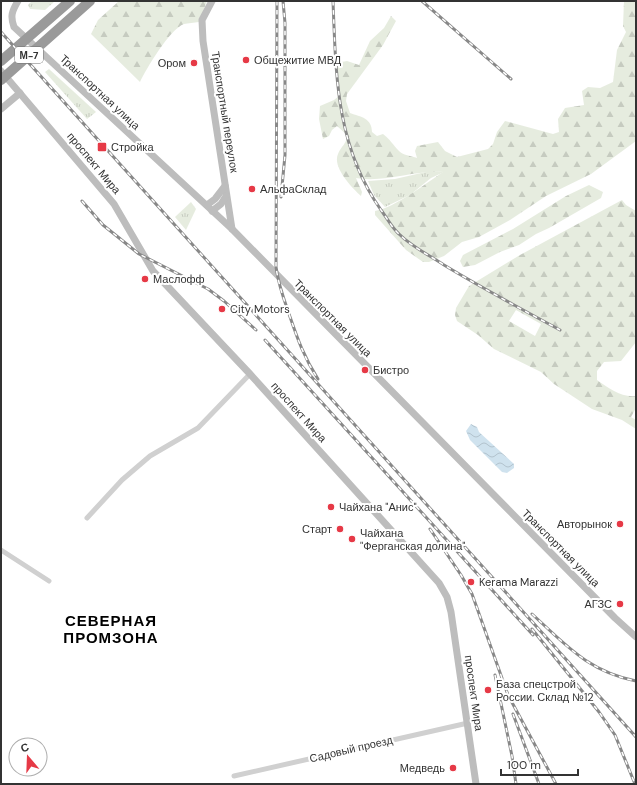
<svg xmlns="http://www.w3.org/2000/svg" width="637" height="785" font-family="'DM Sans',sans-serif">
  <defs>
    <pattern id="grass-tufts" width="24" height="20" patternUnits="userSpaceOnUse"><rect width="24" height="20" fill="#e6ecdf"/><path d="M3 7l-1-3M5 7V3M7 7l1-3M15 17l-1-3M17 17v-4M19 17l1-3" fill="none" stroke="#c6cbc0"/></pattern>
    <pattern id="forest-firs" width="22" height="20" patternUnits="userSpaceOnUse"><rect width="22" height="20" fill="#e6ecdf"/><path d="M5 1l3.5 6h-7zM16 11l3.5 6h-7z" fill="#c6cbc0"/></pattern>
    <pattern id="water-waves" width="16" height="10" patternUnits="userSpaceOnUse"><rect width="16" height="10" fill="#cfe2ee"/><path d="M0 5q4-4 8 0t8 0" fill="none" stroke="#b2c2cd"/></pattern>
  </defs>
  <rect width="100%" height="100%" fill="#fff"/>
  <g fill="url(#grass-tufts)">
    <polygon points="32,1 55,1 45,10 30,9 28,5"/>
    <polygon points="49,69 96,112 87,119 45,72"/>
    <polygon points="430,171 444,172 431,178 410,195 385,207 374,195 368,181 395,179"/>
    <polygon points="191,202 196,209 186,230 175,217"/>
  </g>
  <g fill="url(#forest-firs)" fill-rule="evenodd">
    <path d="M119,1H207L199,22C194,23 188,23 184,24C170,29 146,69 140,82L91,34L98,20Z"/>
    <path d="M624,1H636V141L591,174L546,196L510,220L479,237L462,242L444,256L429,262H423L406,250L375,215V211C396,207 425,184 443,172C413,170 386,183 356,178L362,192L361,196C352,188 332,167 338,154C341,146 347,144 347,135L337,126L332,130L329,136L323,139L319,119L320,106L334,100L339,96L336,63L347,61L359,65L370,41L384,28L391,16L396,21L383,45L347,94L346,101L350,113C361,117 372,118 372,132L377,136L383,134C390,139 393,145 399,151C402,155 412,156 417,158L415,151L417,146L438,142L445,151L457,157L488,149L493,144L497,132L505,121L553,134L559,132L558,119L565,108L584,105L582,91L588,87L600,88L613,82L617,50L626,32L623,26Z"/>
    <polygon points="589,185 603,192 601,198 549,228 536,234 519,245 500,252 475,265 463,267 460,261 463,255 513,229 566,196"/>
    <path d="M622,200L626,205L636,211V342L621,361L604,362L597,371V380C608,388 622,398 636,396V408L631,417L636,420V429L622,420L592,409L554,384L541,372L494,349L478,335L457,321L455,315L456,308L469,286L520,255ZM516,310L541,324L535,336L509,321Z"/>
  </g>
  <polygon fill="url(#water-waves)" points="471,424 477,427 479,432 514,464 514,468 507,473 502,472 470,440 466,431"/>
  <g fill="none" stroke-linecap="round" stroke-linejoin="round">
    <g stroke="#d0d0d0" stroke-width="5">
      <polyline points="87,518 122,480 150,456 198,428 250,374"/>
      <polyline points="1,550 49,581"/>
      <polyline points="234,776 468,723"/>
    </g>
    <g stroke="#bdbdbd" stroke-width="7">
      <path d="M18,1C12,11 10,16 14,27L232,229L615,618L636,637"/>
      <polyline points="212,1 202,20 203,41 232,229"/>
      <polyline points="1,71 114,204 153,271 250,374 439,583 447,597 451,612 476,784"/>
      <polyline points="1,109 20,93"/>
      <polyline points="207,205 215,199 225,186"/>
      <polyline points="212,211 221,204 226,196"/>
    </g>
    <g stroke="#9a9a9a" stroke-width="10">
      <polyline points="1,61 70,1"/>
      <polyline points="1,80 90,1"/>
    </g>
    <g stroke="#888" stroke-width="3">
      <g id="rail">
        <path d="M277,1L276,267C278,282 283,297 288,311C297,337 303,356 318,379"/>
        <path d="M333,1C336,76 336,146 381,210C387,218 392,228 399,234C412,247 429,255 444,265C482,288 521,309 560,330"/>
        <polyline points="422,1 511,79"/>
        <polyline points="1,32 636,737"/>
        <polyline points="281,197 285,155 285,23 283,1"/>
        <polyline points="82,201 103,225 139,254 208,289 224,301 256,330"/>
        <polyline points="265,340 533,635"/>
        <polyline points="430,529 461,575 472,594 508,695 556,784"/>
        <path d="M532,614C567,646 588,671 636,681"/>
        <polyline points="532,629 599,712 615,735 635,784"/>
        <polyline points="495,675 512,756 516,784"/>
        <polyline points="513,714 539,784"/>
      </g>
    </g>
    <use href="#rail" stroke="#fff" stroke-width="1.5" stroke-dasharray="4.5" stroke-linecap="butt"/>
  </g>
  <g fill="#e63946" stroke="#fff" stroke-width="1.5">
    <circle cx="246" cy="60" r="4"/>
    <circle cx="194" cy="63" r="4"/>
    <rect x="97" y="142" width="10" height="10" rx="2"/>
    <circle cx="252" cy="189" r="4"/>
    <circle cx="145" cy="279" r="4"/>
    <circle cx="222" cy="309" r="4"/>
    <circle cx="365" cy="370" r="4"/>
    <circle cx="331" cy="507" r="4"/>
    <circle cx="620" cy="524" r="4"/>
    <circle cx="340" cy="529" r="4"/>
    <circle cx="352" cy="539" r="4"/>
    <circle cx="471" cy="582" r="4"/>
    <circle cx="620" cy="604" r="4"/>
    <circle cx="488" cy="690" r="4"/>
    <circle cx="453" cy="768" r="4"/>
  </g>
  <g text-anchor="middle" stroke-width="4" stroke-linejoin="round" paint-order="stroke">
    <rect fill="#fff" stroke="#707070" stroke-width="1" x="15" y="47" width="28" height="16" rx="3"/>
    <g font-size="10" font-weight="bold" fill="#333">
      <text x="29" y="59">М-7</text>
    </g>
    <g font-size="11" fill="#333" stroke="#fff" text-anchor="start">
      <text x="254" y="64">Общежитие МВД</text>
      <text x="186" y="67" text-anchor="end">Ором</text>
      <text x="111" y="151">Стройка</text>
      <text x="260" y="193">АльфаСклад</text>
      <text x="153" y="283">Маслофф</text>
      <text x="230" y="313">City Motors</text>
      <text x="373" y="374">Бистро</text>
      <text x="339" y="511">Чайхана "Анис"</text>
      <text x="612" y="528" text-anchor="end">Авторынок</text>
      <text x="332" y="533" text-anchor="end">Старт</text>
      <text x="360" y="537">Чайхана<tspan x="360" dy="13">"Ферганская долина"</tspan></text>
      <text x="479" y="586">Kerama Marazzi</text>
      <text x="612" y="608" text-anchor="end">АГЗС</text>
      <text x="496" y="688">База спецстрой<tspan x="496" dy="13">России. Склад №12</tspan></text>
      <text x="445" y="772" text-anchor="end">Медведь</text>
    </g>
    <g font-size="11" fill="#333" stroke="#fff">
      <text transform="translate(100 92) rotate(43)" y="4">Транспортная улица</text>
      <text transform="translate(225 112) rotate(81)" y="4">Транспортный переулок</text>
      <text transform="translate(94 163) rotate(50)" y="4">проспект Мира</text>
      <text transform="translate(333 318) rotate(45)" y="4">Транспортная улица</text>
      <text transform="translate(299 412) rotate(48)" y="4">проспект Мира</text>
      <text transform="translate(561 548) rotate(45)" y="4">Транспортная улица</text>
      <text transform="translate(474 693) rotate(82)" y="4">проспект Мира</text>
      <text transform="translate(351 749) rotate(-13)" y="4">Садовый проезд</text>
    </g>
    <g font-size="15" font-weight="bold" letter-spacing="1" fill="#000" stroke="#fff">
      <text x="111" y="626">СЕВЕРНАЯ<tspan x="111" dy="17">ПРОМЗОНА</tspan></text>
    </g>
  </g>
  <rect width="637" height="785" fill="none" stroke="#333333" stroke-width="4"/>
  <g transform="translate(28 757) rotate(341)"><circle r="19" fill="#ffffff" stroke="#adadad"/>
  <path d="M0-3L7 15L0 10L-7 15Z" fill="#e63946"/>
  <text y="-6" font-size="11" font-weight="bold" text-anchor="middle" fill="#333333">С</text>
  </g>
  <path d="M501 769v6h77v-6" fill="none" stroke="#333333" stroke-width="2"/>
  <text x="507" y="769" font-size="12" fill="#333333" stroke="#ffffff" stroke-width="3" paint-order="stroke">100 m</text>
</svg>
